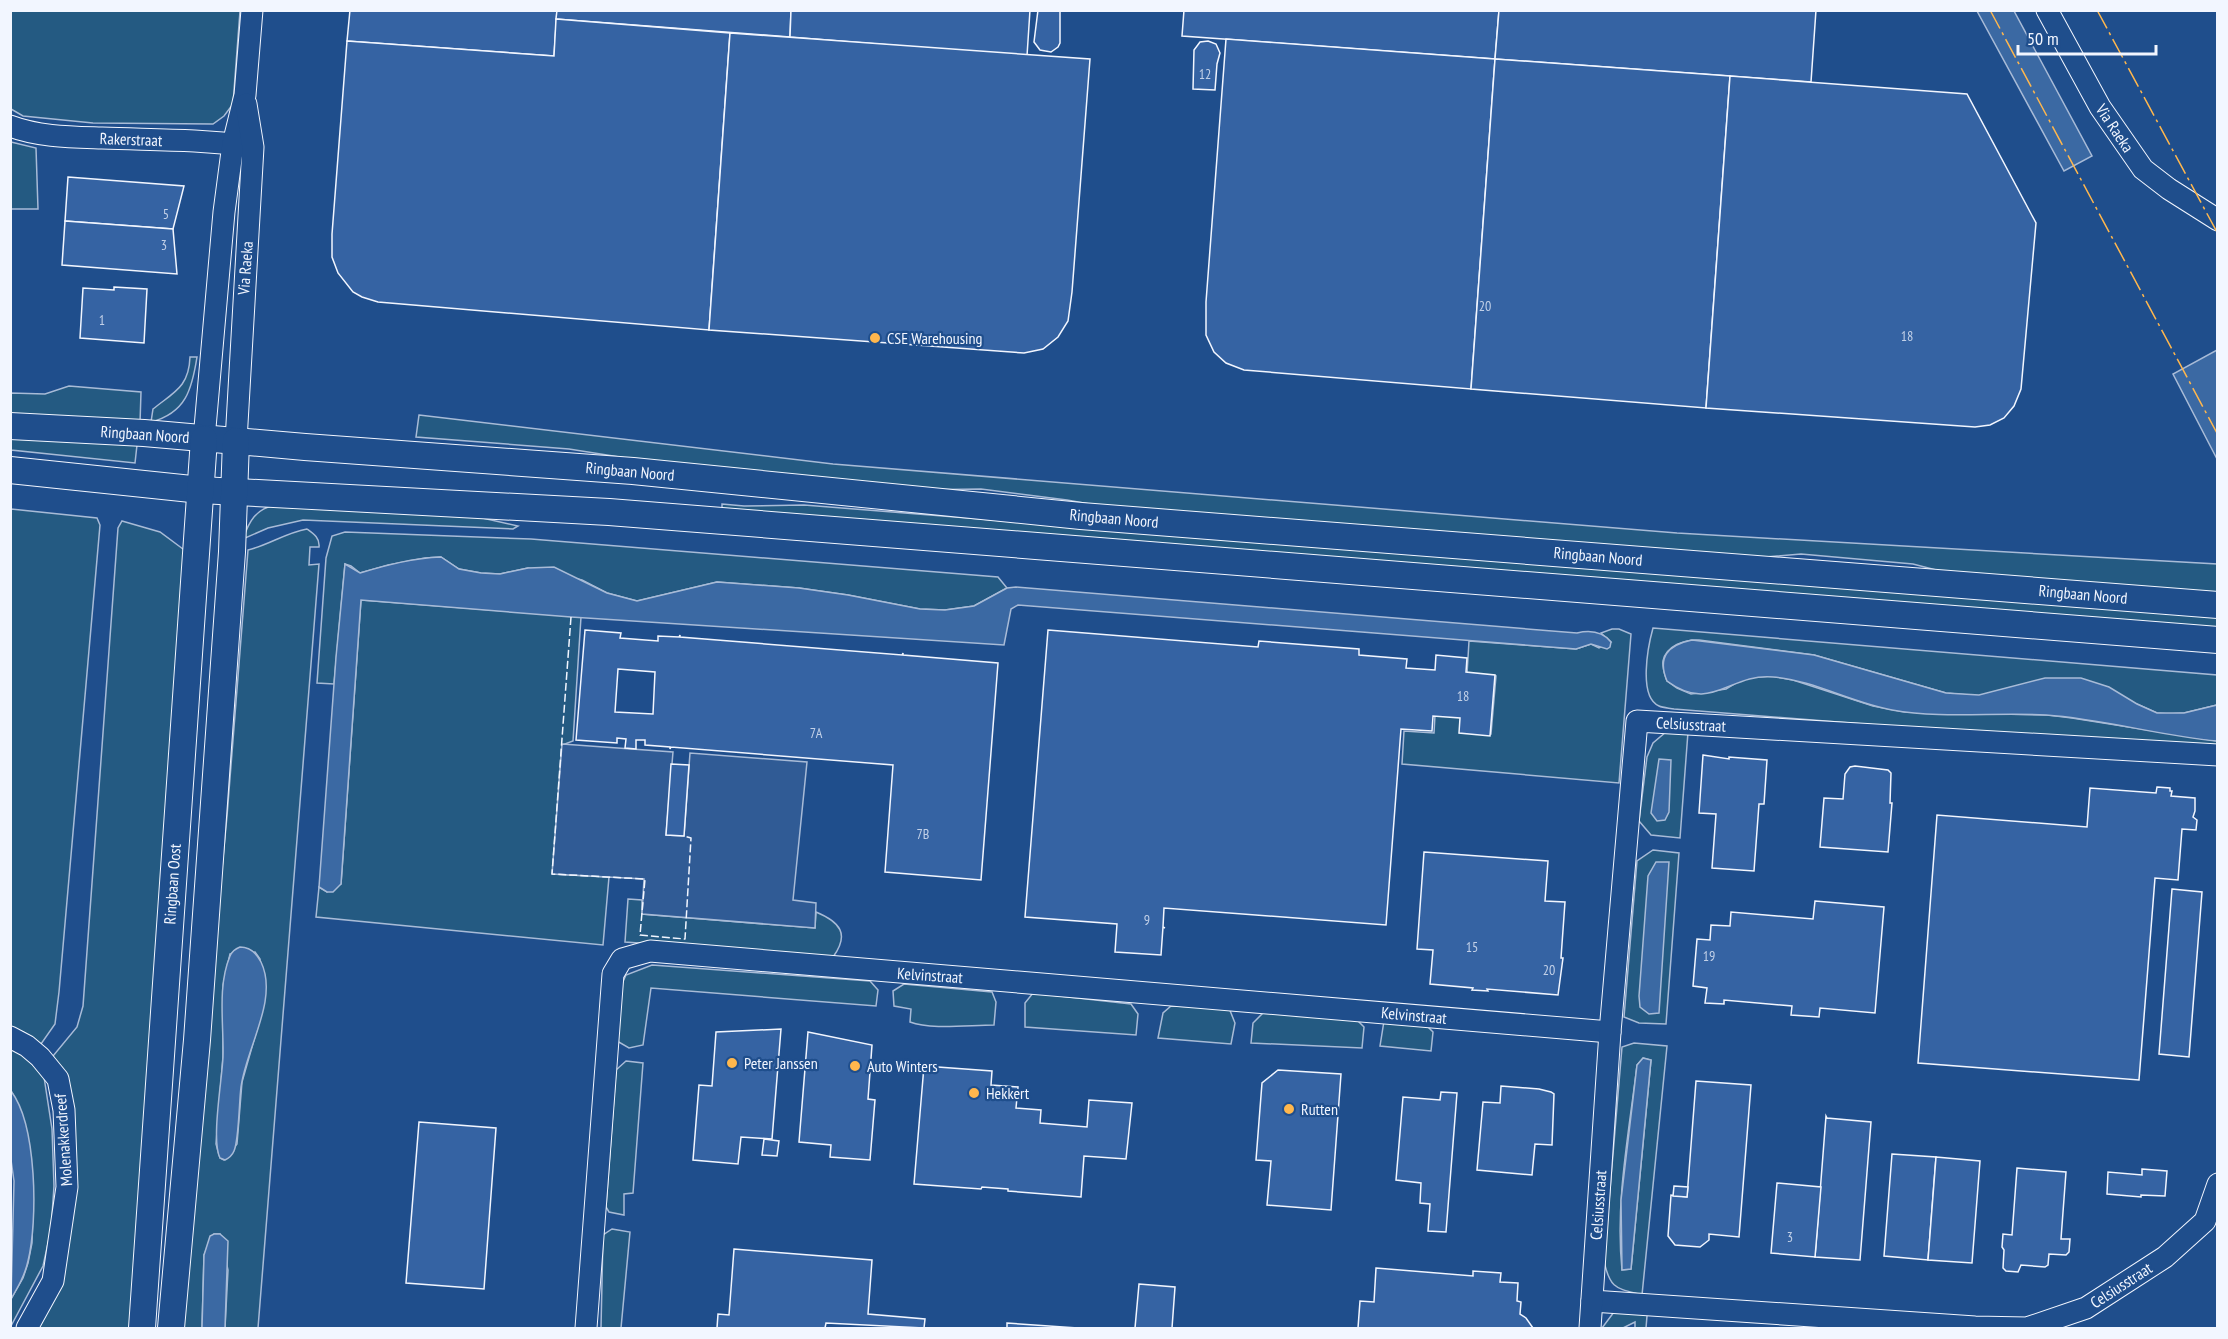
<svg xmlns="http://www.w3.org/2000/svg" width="2228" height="1339" font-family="'PT Sans Narrow',sans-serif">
  <rect width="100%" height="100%" fill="#1f4e8c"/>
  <g fill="#245a82" stroke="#a8bbd7" stroke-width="1.5" fill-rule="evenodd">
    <polygon points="10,11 240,11 233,104 224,116 213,124 93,123 23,116 11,109"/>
    <polygon points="11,142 36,148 38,209 11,209"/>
    <path d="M190,357H197C192,389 186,413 151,422L153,409C174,392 189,387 190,357Z"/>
    <polygon points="69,386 141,392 140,423 11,418 11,393 45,394"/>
    <polygon points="419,415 833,464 1677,533 2217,564 2217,596 1963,577 1913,564 1801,554 1754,558 1112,508 1067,500 981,489 909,490 651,462 569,449 416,437"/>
    <polygon points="10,438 137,445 135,463 11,450"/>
    <polygon points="722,504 744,506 804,505 2217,617 2217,630 722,512"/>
    <path d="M275,505L478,517L518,526L513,529L303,520L268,528L243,539C249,521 256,509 275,505Z"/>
    <polygon points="11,509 97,518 100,525 59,992 55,1024 41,1044 23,1032 11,1029"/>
    <polygon points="122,521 160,532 187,552 134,1328 31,1328 60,1274 61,1070 53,1056 77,1027 83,1006 118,528"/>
    <path d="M307,529C314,534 320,538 319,547H310L309,565L319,564L258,1328H225L228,1270L220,1234H214L204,1255L202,1328H178L227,816L248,550C269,545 285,533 307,529ZM255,952L260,959L262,1012L242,1082L237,1144L224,1160L220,1158L216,1144L223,1056V985L230,954Z"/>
    <polygon points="345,532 531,539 998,577 1007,588 974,606 945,610 920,609 848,595 799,588 717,582 637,601 607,593 582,580 528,568 500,574 481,573 459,569 441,557 425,558 388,565 360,573 351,566 345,564 334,684 317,683 326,558 332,536"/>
    <polygon points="361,600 581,617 573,741 562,745 553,874 609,877 603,945 316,917 319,887 327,892 341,884"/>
    <path d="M1653,628L2217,675V705L2184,713L2169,714L2157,713L2137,704L2012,687L1979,696L1946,693L1814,655L1699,640C1685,639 1666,646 1663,661C1662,668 1665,675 1667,681L1677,688L1691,694L1726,689L1744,678L1772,676L1793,680L1873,706L1905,712L2048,715L2072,718L2217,741V752L1674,709C1670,708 1663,708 1659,706C1638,697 1648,646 1653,628Z"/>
    <polygon points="1612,629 1619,629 1631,634 1619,783 1402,764 1404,731 1434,733 1435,715 1462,717 1461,732 1491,734 1496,676 1467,674 1469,641 1576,649 1591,644 1599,648 1611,642 1601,633"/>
    <polygon points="1666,732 1688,732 1680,838 1651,835 1639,821 1647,757 1653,743"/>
    <polygon points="1653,850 1679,853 1666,1024 1639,1023 1624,1017 1637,861"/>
    <path d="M628,899L642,900V914L815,928L816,912C840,922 850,934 833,957L625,942Z"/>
    <polygon points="652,965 870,981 878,990 876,1006 651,988 643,1045 629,1048 617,1041 621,986 626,975"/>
    <path d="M904,984L992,992L996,1002L994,1025C969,1025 931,1030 910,1022L911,1009L894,1006L893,991Z"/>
    <polygon points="1033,993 1131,1004 1138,1014 1136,1035 1025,1027 1025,1003"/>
    <polygon points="1171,1006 1229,1008 1235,1023 1231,1044 1158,1038 1163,1013"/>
    <polygon points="1264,1012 1357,1020 1364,1027 1362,1048 1251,1043 1253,1023"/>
    <polygon points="1384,1021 1427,1026 1433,1032 1431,1051 1380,1046"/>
    <path d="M1634,1043L1667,1046L1642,1295C1616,1288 1610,1289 1604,1261L1622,1047ZM1643,1058L1651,1060L1631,1269L1622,1270C1615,1202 1629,1133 1637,1065Z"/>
    <polygon points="11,1049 22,1053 44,1077 52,1129 54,1186 51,1230 43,1266 11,1326 11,1299 23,1278 28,1263 32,1243 33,1211 31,1158 14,1096 11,1091"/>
    <polygon points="626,1061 643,1063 633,1193 624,1194 624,1215 609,1212 606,1207 616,1070"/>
    <polygon points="612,1229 630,1232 621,1328 601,1328 603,1235"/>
    <polygon points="1648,1304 1646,1328 1635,1328 1635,1322 1623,1328 1602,1328 1617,1308"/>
  </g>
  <polygon fill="#305b95" stroke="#a8bbd7" stroke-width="1.5" points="562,744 673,752 666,835 684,836 690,753 807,762 793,900 816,903 815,928 642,914 644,879 552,874"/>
  <g fill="#3b69a3" stroke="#a8bbd7" stroke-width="1.5">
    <polygon points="1977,11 2014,11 2092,156 2064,171"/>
    <polygon points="2217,350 2217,459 2173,374"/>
    <path d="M441,557L459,569L481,573L500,574L528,568L554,567L607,593L637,601L717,582L799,588L848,595L920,609L945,610L974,606L1007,588L1016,587L1577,633C1590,630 1602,631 1611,642L1610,647L1607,649L1591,644L1576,649L1018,605L1011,609L1004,645L571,617L361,600L341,884L333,892H327L319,887L336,657L345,564L360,573C387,565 413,558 441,557Z"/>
    <path d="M1692,640L1814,655L1946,693L1979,695L2045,678H2081L2109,687L2137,704L2157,713H2184L2217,705V741C2160,736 2104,719 2046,715C1995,712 1942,719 1892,710C1852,703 1813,680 1773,677C1729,673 1712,714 1667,681C1657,657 1668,645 1692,640Z"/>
    <polygon points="1659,759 1671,760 1669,812 1665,820 1657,821 1651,813"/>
    <polygon points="1656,862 1669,862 1659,1013 1649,1014 1640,1007 1639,996 1648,876"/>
    <path d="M240,947C250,947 256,952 261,962C279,999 246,1048 241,1087C239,1102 239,1140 234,1151C232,1156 229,1158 225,1160L220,1158C211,1141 222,1080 223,1057C224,1025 217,987 230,956C232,951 235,949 240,947Z"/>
    <polygon points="1643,1058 1651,1060 1631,1269 1622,1270 1621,1200 1637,1065"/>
    <path d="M11,1091C37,1125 38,1220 28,1261C25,1275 18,1287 11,1299L14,1181L10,1153Z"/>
    <polygon points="214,1234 220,1234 228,1241 225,1328 202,1328 204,1255 210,1236"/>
  </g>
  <g fill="#3563a3" stroke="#f2f6ff" stroke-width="1.5" fill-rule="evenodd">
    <polygon points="350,10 557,10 554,56 347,41"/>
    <polygon points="557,10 791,10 790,37 556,19"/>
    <polygon points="791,10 1030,10 1027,56 790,37"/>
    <polygon points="1038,10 1060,10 1060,43 1058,47 1051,52 1040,50 1034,42"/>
    <polygon points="1184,10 1499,10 1495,59 1182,36"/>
    <polygon points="1499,10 1816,10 1811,82 1495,59"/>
    <polygon points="556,19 730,33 709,330 378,302 362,297 353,292 338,273 332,257 332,234 347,41 554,56"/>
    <polygon points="730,33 1090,59 1072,292 1068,321 1058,337 1043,349 1024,353 709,330"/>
    <polygon points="1226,39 1495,59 1471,389 1244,370 1226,363 1214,352 1206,335 1206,302"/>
    <polygon points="1208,41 1216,44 1220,53 1217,64 1215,90 1193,89 1194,50 1200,42"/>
    <polygon points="1495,59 1730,76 1706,408 1471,389"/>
    <polygon points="1730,76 1967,94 2036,223 2021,389 2014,406 2004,418 1990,425 1975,427 1706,408"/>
    <polygon points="68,177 184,186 173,229 65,221"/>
    <polygon points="65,221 173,229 177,274 62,265"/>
    <polygon points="114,287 147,289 144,343 80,338 83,288 114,290"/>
    <path d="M585,630L621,633L620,638L658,641V636L679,637L680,635V637L902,655L903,653V655L998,663L981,880L885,872L893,765L671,747L670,749V747L645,745V740H636V749L625,748L626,739L617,738V743L576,740ZM618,669L655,672L653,714L615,712Z"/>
    <polygon points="1048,630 1258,647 1259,641 1359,649 1359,655 1407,659 1406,668 1435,670 1436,655 1467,658 1466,672 1495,675 1490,736 1459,733 1460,718 1433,716 1432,731 1401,729 1386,925 1164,908 1163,927 1165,928 1163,927 1161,955 1115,952 1117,924 1025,917"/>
    <polygon points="1703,755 1729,759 1729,757 1767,760 1764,804 1759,804 1754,871 1712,868 1716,814 1699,813"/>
    <polygon points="671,764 689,765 684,836 666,835"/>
    <polygon points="1855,766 1888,770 1891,773 1890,803 1892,803 1888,852 1820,847 1824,798 1843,799 1845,774 1850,767"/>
    <polygon points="2157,787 2170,788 2170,791 2172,791 2171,796 2195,798 2195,811 2193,817 2197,820 2196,830 2182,829 2178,880 2155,878 2139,1080 1918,1063 1937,815 2087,827 2090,788 2156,793"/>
    <polygon points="1424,852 1548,861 1545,901 1565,902 1561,958 1563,958 1558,995 1487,989 1488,991 1472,990 1473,988 1430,984 1433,950 1417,949"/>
    <polygon points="2172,889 2202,892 2189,1057 2159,1054"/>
    <polygon points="1815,901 1884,907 1875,1013 1820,1008 1819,1017 1791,1015 1792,1006 1724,1000 1724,1004 1705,1003 1707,988 1693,986 1697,939 1710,940 1711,925 1730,926 1731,912 1813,919"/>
    <polygon points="781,1029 772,1139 741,1137 738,1164 693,1160 699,1085 712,1086 716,1032"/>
    <polygon points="808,1032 872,1045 868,1099 875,1100 870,1160 830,1157 831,1145 799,1142"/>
    <polygon points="924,1066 992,1071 991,1085 1018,1087 1016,1108 1041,1110 1040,1123 1087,1127 1089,1100 1132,1103 1126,1159 1084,1156 1081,1197 1008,1191 1008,1189 982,1187 981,1189 914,1184"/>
    <polygon points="1278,1070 1341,1074 1331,1210 1267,1205 1271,1161 1256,1160 1262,1083"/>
    <polygon points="1696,1081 1751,1085 1739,1237 1709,1234 1709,1240 1700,1247 1675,1245 1668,1236 1671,1195 1687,1197"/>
    <polygon points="1501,1086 1539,1089 1551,1092 1554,1094 1552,1145 1535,1144 1532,1175 1477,1170 1483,1102 1500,1103"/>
    <polygon points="1441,1092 1457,1093 1446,1232 1428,1231 1430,1204 1420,1203 1421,1183 1396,1180 1403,1097 1440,1100"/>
    <polygon points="1826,1116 1827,1118 1871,1122 1860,1260 1815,1257"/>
    <polygon points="419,1122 496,1128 484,1289 406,1283"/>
    <polygon points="764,1139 779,1141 777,1156 762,1155"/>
    <polygon points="1892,1154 1936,1157 1928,1260 1884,1256"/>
    <polygon points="1936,1157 1980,1161 1972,1263 1928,1260"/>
    <polygon points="2017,1168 2066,1172 2061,1239 2070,1239 2069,1252 2066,1255 2049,1254 2048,1265 2045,1267 2021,1265 2018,1272 2006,1271 2003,1268 2004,1250 2002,1247 2003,1234 2012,1235"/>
    <polygon points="2142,1169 2167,1171 2165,1196 2141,1195 2141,1197 2107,1194 2108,1172 2142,1175"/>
    <polygon points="1777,1183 1821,1187 1815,1257 1771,1253"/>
    <polygon points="1674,1186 1688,1187 1687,1197 1673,1196"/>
    <polygon points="734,1249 872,1260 868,1314 925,1319 924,1328 826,1323 825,1328 717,1328 718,1314 729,1315"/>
    <polygon points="1376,1268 1473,1276 1473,1271 1501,1273 1500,1282 1518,1283 1517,1301 1521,1302 1520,1314 1526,1318 1533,1328 1358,1328 1360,1301 1374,1302"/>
    <polygon points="1139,1284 1175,1287 1172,1328 1135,1328"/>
    <polygon points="1007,1323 1078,1328 1007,1328"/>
  </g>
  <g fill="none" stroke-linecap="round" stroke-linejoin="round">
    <g stroke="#f2f6ff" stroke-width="23">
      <g id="minor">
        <polyline points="2047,10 2100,107 2143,169 2169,189 2218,220"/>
        <path d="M10,126C39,137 72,137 102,138C151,140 199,139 247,146"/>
        <polyline points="204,439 224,212 233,144 245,95 252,10"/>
        <polyline points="236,441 253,147 246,104"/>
        <polyline points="10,1037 27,1046 40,1057 58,1079 64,1110 67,1187 53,1281 27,1328"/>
        <polyline points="1592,1301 1975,1327 2027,1328 2086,1308 2165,1257 2205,1221 2218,1184"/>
        <polyline points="586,1328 613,974 622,959 650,951 1610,1032"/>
        <polyline points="1590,1328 1610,1032 1637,721 2218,755"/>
      </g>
    </g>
    <g stroke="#f2f6ff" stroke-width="28">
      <g id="major">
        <polyline points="10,426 144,433 305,447 633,471 1081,516 2218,605"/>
        <polyline points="10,470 201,490 609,512 2218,640"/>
        <polyline points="142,1328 204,439"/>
        <polyline points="171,1328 197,1040 232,552 236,441"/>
      </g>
    </g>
    <use href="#minor" stroke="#1f4e8c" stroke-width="21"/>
    <use href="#major" stroke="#1f4e8c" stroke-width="26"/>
    <polyline stroke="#f2f6ff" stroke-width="1.5" stroke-dasharray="8 3" stroke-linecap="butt" points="571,617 552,874 645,879 640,935 685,939 691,838 684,836"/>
    <g stroke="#ffb74d" stroke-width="1.5" stroke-dasharray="21 4.5 3 4.5" stroke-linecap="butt">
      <polyline points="1990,10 2218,435"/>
      <polyline points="2097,10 2218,234"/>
    </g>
  </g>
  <g fill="#ffb74d" stroke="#1f4e8c" stroke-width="2">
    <circle cx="875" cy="338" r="6"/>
    <circle cx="732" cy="1063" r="6"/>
    <circle cx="855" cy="1066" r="6"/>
    <circle cx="974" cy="1093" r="6"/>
    <circle cx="1289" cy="1109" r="6"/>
  </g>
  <g text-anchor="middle" stroke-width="4.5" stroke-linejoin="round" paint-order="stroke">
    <g font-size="14" fill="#c3d1e8">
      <text x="1205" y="79">12</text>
      <text x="166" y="219">5</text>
      <text x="164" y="250">3</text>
      <text x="1485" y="311">20</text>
      <text x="102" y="325">1</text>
      <text x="1907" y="341">18</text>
      <text x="1463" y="701">18</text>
      <text x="816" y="738">7A</text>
      <text x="923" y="839">7B</text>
      <text x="1147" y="925">9</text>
      <text x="1472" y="952">15</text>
      <text x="1709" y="961">19</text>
      <text x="1549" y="975">20</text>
      <text x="1790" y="1242">3</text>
    </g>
    <g font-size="16" fill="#f2f6ff" stroke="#1f4e8c">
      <text transform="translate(2115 128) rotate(56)" y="6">Via Raeka</text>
      <text transform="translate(131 139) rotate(2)" y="6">Rakerstraat</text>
      <text transform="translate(245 268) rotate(-86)" y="6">Via Raeka</text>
      <text transform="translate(145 434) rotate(4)" y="6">Ringbaan Noord</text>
      <text transform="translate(630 471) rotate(5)" y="6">Ringbaan Noord</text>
      <text transform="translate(1114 518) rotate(5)" y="6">Ringbaan Noord</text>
      <text transform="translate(1598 556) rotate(5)" y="6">Ringbaan Noord</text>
      <text transform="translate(2083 594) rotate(5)" y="6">Ringbaan Noord</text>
      <text transform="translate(1691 724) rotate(3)" y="6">Celsiusstraat</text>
      <text transform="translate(172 884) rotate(-86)" y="6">Ringbaan Oost</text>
      <text transform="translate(930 975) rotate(4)" y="6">Kelvinstraat</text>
      <text transform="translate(1414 1015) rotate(5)" y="6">Kelvinstraat</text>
      <text transform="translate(63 1140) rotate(-94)" y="6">Molenakkerdreef</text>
      <text transform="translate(1598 1205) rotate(-86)" y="6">Celsiusstraat</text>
      <text transform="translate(2121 1285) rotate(-33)" y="6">Celsiusstraat</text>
    </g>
    <g font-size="16" fill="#f2f6ff" stroke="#1f4e8c" text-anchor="start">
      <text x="887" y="344">CSE Warehousing</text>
      <text x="744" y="1069">Peter Janssen</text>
      <text x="867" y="1072">Auto Winters</text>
      <text x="986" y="1099">Hekkert</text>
      <text x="1301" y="1115">Rutten</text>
    </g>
  </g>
  <rect width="2228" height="1339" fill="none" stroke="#f2f6ff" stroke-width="24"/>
  <path d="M2018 45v9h138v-9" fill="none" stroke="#f2f6ff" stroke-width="3"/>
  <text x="2027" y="45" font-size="18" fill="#f2f6ff" stroke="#1f4e8c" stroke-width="4.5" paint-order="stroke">50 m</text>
</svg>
